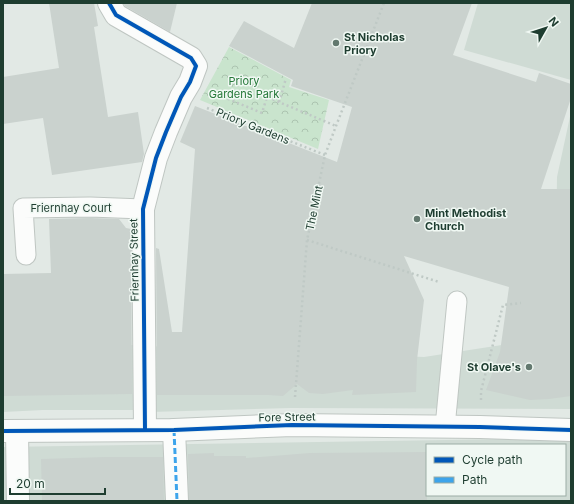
<svg xmlns="http://www.w3.org/2000/svg" width="574" height="504" font-family="Inter,sans-serif">
  <defs>
    <pattern id="park-crowns" width="20" height="18" patternUnits="userSpaceOnUse"><rect width="20" height="18" fill="#c9e4cd"/><path d="M2 6a3 3 0 1 1 6 0M12 15a3 3 0 1 1 6 0" fill="none" stroke="#acc4b0"/></pattern>
  </defs>
  <rect width="100%" height="100%" fill="#e2e9e5"/>
  <g fill="#cfdbd4" fill-rule="evenodd">
    <polygon points="478,3 571,3 571,80 464,50"/>
    <polygon points="571,112 571,409 291,408 150,412 147,347 221,343 354,354 424,357 555,337 557,177"/>
    <polygon points="138,345 137,410 43,410 3,412 3,346"/>
    <path d="M571,438V501H3V447ZM427,445H565V495H427Z"/>
  </g>
  <polygon fill="url(#park-crowns)" points="229,47 291,80 289,87 329,100 318,149 200,100"/>
  <g fill="#cad2ce">
    <polygon points="49,3 94,3 98,26 94,27 108,117 138,112 144,154 142,162 52,175 43,118 3,124 3,77 59,68"/>
    <polygon points="123,3 177,3 170,32 125,6"/>
    <polygon points="312,3 472,3 453,55 536,82 539,73 571,84 571,98 541,189 571,189 571,396 549,399 530,400 486,390 500,352 509,287 404,256 424,300 417,360 416,392 352,395 353,390 323,394 309,393 297,384 283,396 268,395 157,395 156,248 159,249 172,332 182,332 195,149 180,142 195,106 337,162 352,107 291,86 293,80 229,46 244,21 294,48"/>
    <polygon points="90,218 119,219 126,228 131,229 132,394 3,396 3,274 51,273 49,219"/>
    <polygon points="427,452 427,501 189,501 188,454 214,453 214,456 246,456 246,458 310,453"/>
    <polygon points="105,457 163,457 164,501 42,501 41,459"/>
  </g>
  <g fill="none" stroke-linecap="round" stroke-linejoin="round">
    <g stroke="#bfc6c2" stroke-width="21">
      <g id="lane">
        <polyline points="26,255 23,208 90,207 143,209"/>
        <polyline points="445,427 457,301"/>
      </g>
    </g>
    <g stroke="#bfc6c2" stroke-width="24">
      <g id="street">
        <polyline points="109,3 116,15 191,58 196,66 190,82 181,97 166,132 156,158 143,209 145,429"/>
        <polyline points="174,430 177,501"/>
        <polyline points="3,431 174,430 292,425 480,427 571,430"/>
        <polyline points="17,431 18,501"/>
      </g>
    </g>
    <g stroke="#bfc9c5" stroke-width="2.5" stroke-dasharray="2 3" stroke-linecap="butt">
      <polyline points="214,93 262,113 267,97 336,126"/>
      <polyline points="279,102 281,96 286,78"/>
      <polyline points="207,108 325,155"/>
      <polyline points="307,240 439,282"/>
      <polyline points="295,397 307,240 325,155 336,126 384,3"/>
      <polyline points="481,400 481,391 503,305 521,303"/>
    </g>
    <use href="#lane" stroke="#fbfcfb" stroke-width="19"/>
    <use href="#street" stroke="#fbfcfb" stroke-width="22"/>
    <polyline stroke="#3da4eb" stroke-width="3" stroke-dasharray="6 3" stroke-linecap="butt" points="174,430 177,501"/>
    <g stroke="#f0f8f3" stroke-width="6">
      <g id="cycleway">
        <polyline points="109,3 116,15 191,58 196,66 190,82 181,97 166,132 156,158 143,209 145,429"/>
        <polyline points="3,431 174,430 292,425 480,427 571,430"/>
      </g>
    </g>
    <use href="#cycleway" stroke="#0057b8" stroke-width="4"/>
  </g>
  <g fill="#63796f" stroke="#f0f8f3" stroke-width="1.5">
    <circle cx="336" cy="43" r="4"/>
    <circle cx="417" cy="219" r="4"/>
    <circle cx="529" cy="367" r="4"/>
  </g>
  <g text-anchor="middle" stroke-width="3" stroke-linejoin="round" paint-order="stroke">
    <g font-size="11" font-weight="bold" fill="#1e3d30" stroke="#f0f8f3" text-anchor="start">
      <text x="344" y="41">St Nicholas<tspan x="344" dy="13">Priory</tspan></text>
      <text x="425" y="217">Mint Methodist<tspan x="425" dy="13">Church</tspan></text>
      <text x="521" y="371" text-anchor="end">St Olave's</text>
    </g>
    <g font-size="11" fill="#257838" stroke="#f0f8f3">
      <text x="244" y="85">Priory<tspan x="244" dy="13">Gardens Park</tspan></text>
    </g>
    <g font-size="11" fill="#1e3d30" stroke="#f0f8f3">
      <text transform="translate(253 126) rotate(22)" y="4">Priory Gardens</text>
      <text x="71" y="212">Friernhay Court</text>
      <text transform="translate(314 208) rotate(-78)" y="4">The Mint</text>
      <text transform="translate(134 260) rotate(-91)" y="4">Friernhay Street</text>
      <text transform="translate(287 417) rotate(-1)" y="4">Fore Street</text>
    </g>
  </g>
  <rect width="574" height="504" fill="none" stroke="#1e3d30" stroke-width="8"/>
  <rect x="426" y="444" width="140" height="52" fill="#f0f8f3" stroke="#9cada5"/>
  <rect x="434" y="457" width="20" height="6" fill="#0057b8" stroke="#9cada5"/>
  <text x="462" y="464" font-size="12" fill="#1e3d30">Cycle path</text>
  <rect x="434" y="477" width="20" height="6" fill="#3da4eb" stroke="#9cada5"/>
  <text x="462" y="484" font-size="12" fill="#1e3d30">Path</text>
  <g transform="translate(546 28) rotate(51)" stroke="#f0f8f3" stroke-width="3" paint-order="stroke">
  <path d="M0-3L7 15L0 10L-7 15Z" fill="#1e3d30"/>
  <text y="-6" font-size="11" font-weight="bold" text-anchor="middle" fill="#1e3d30">N</text>
  </g>
  <path d="M10 488v6h95v-6" fill="none" stroke="#1e3d30" stroke-width="2"/>
  <text x="16" y="488" font-size="12" fill="#1e3d30" stroke="#f0f8f3" stroke-width="3" paint-order="stroke">20 m</text>
</svg>
